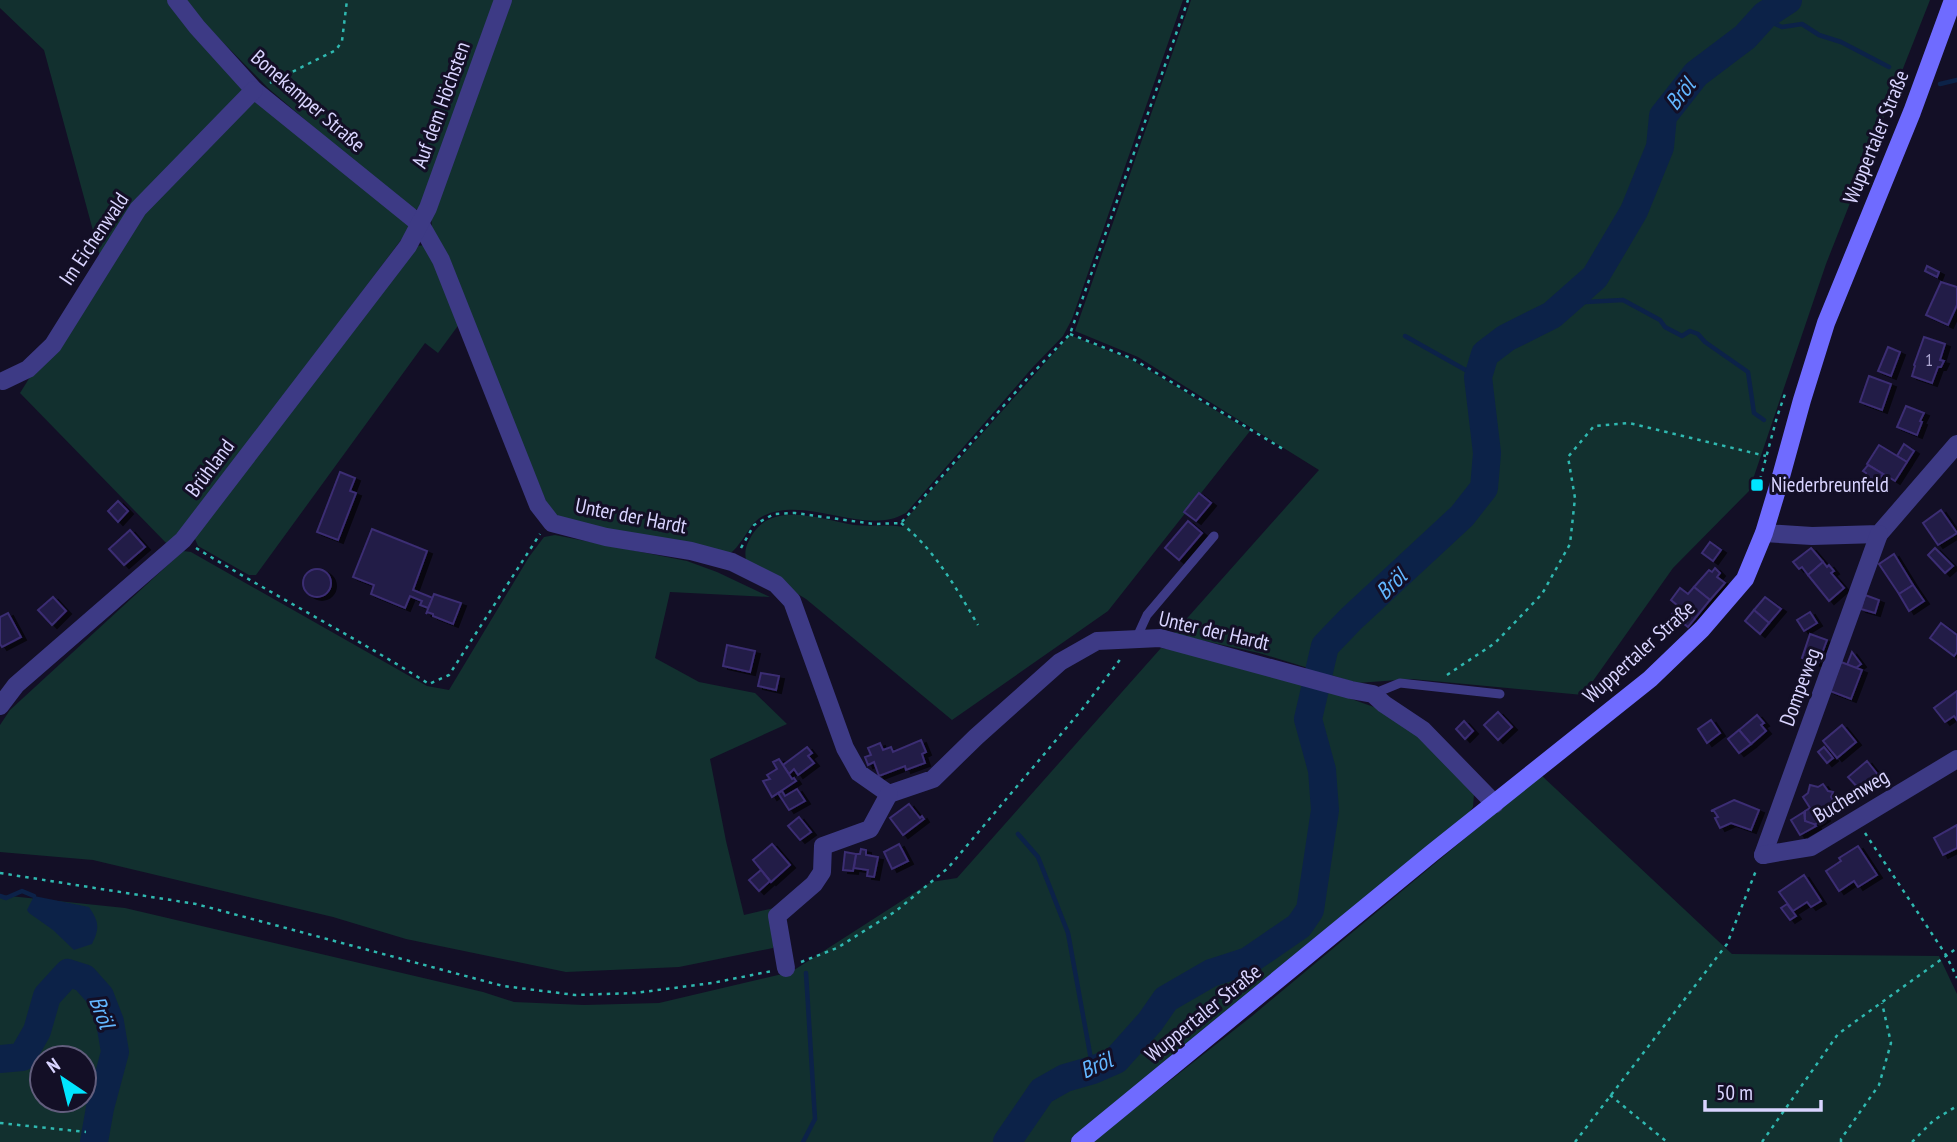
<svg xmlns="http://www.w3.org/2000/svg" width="1957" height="1142" font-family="'PT Sans Narrow',sans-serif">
  <defs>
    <filter id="shadow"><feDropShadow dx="5" dy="3" stdDeviation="0" flood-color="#0009"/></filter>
  </defs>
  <rect width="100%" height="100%" fill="#130f26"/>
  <g fill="#12302f" fill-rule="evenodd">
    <polygon points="0,0 170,0 249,88 101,260 44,50 0,8"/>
    <polygon points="181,0 499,0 425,205 415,210 410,210 268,88"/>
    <path d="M506,0H1183L1072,319L1063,336L1033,367L906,513C901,515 896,518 891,519C851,528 802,497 763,516C751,522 747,535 739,544C736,549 731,552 728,556L557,519L548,506L432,227L431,217Z"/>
    <polygon points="1191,0 1930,0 1826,264 1749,491 1673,568 1583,695 1412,679 1357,683 1259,653 1173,634 1319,470 1138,357 1075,331"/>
    <polygon points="254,98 406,220 410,228 170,547 20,393 40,361 136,220"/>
    <polygon points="425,245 460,323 438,353 425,343 256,575 249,575 198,546 195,539 194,532 417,246"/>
    <path d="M1070,335L1132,360L1250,431L1108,611L952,720L806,599L768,576L746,560C744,549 747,544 752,535C773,500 823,520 854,525C870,527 887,524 903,527L905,520Z"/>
    <polygon points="555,535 687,561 717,572 770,597 670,592 655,658 699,682 755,693 787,724 710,759 726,841 744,915 774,908 773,948 679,967 566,972 406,939 333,917 93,860 0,852 0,725 10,710 183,551 191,552 427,686 449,690 529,557 544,537"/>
    <path d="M1161,648L1215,657L1312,685L1388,712L1419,736L1474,794L1473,807L1464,820L1070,1142H0V895L125,908L483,992L514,1002L584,1005L659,1003L791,972L931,882L957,878ZM42,1058H84V1100H42Z"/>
    <polygon points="1541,775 1732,954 1939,956 1957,994 1957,1142 1092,1142 1252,1016"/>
  </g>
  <path fill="#0c2248" d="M34,896L89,907C99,922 100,928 92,944L74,950L53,930L29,913L27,910Z"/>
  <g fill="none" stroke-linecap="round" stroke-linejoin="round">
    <g stroke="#0c2248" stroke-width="4.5">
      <polyline points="1761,18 1782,27 1802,24 1819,35 1841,42 1889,67"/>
      <polyline points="1940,84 1957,80"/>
      <polyline points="1566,303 1623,300 1660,320 1665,327 1682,336 1690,331 1698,334 1705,342 1748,372 1754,413 1764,420"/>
      <polyline points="1405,336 1478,377"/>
      <polyline points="1018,834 1038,857 1068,933 1093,1070"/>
      <polyline points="0,896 6,898 22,891 34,896"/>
      <polyline points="803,1142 815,1119 806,973"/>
    </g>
    <g stroke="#0c2248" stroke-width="28">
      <polyline points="0,1059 22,1057 37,1031 47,996 68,973 84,978 100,996 110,1022 115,1052 100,1108 94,1142"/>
      <polyline points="1007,1142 1042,1091 1065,1078 1093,1070 1116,1060 1150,1022 1166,999 1211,973 1248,961 1299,926 1310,910 1325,810 1322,770 1308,719 1325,646 1351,619 1462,516 1484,488 1487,453 1478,377 1485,354 1506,338 1552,315 1595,277 1634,211 1660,147 1663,116 1696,74 1745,37 1765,15 1788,0"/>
    </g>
  </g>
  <g fill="#241b47" stroke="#3b2d73" stroke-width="2" filter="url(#shadow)">
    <polygon points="1927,266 1939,272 1937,277 1925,271"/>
    <polygon points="1941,282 1957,287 1957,305 1948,325 1926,315"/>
    <polygon points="1924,337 1945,344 1940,360 1944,361 1941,367 1938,367 1932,383 1912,376 1915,366 1914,365"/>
    <polygon points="1888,347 1900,352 1891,376 1878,371"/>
    <polygon points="1869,376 1891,384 1882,410 1860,402"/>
    <polygon points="1906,406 1924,413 1920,421 1922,422 1917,435 1897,427"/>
    <polygon points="1904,444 1914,451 1907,462 1897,456"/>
    <polygon points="1879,445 1907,462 1895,481 1867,464"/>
    <polygon points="1868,465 1883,474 1880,478 1882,485 1869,488 1866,473 1863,471"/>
    <polygon points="340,472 355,478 350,491 356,493 338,540 317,532"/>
    <polygon points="1199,493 1211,503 1196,521 1184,512"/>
    <polygon points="118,501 128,511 118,522 108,511"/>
    <polygon points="1941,510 1957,533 1938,545 1923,523"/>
    <polygon points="1188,521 1202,533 1179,560 1165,548"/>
    <polygon points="372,529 427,551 413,590 433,598 428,608 420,605 422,601 410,596 405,608 371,594 374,585 353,577"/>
    <polygon points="130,530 145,547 124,565 109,549"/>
    <polygon points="1710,542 1721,550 1713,561 1702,553"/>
    <polygon points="1811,548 1823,562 1808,575 1802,567 1799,569 1793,562"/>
    <polygon points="1935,548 1953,566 1945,573 1928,555"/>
    <polygon points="1894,554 1913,585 1899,594 1879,564"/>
    <polygon points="1823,562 1827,567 1829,565 1834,571 1831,573 1844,588 1829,601 1808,575"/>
    <polygon points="1715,568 1720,573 1717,577 1725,583 1710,600 1694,587 1709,570 1712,572"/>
    <circle cx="317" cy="583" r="14"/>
    <polygon points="1913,585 1924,601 1909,611 1899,594"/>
    <polygon points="1694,587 1710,600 1688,627 1672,614 1678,606 1671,600 1680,588 1688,594"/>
    <polygon points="434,594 461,603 453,624 433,616 433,614 427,612 426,614"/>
    <polygon points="1865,595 1879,600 1875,613 1861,609"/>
    <polygon points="53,597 66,611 52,625 38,610"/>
    <polygon points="1765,597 1781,609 1769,623 1754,610"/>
    <polygon points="1754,610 1769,623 1760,634 1745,621"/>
    <polygon points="1810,612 1817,623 1804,631 1797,620"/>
    <polygon points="8,613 21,637 2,647 0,644 0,617"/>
    <polygon points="1941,623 1957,635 1957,652 1954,656 1930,638"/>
    <polygon points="1810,634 1827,640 1818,664 1802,658"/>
    <polygon points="727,645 755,651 750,672 723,666"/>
    <polygon points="1852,652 1861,664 1856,668 1847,665"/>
    <polygon points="1841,662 1862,670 1851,699 1830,691"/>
    <polygon points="761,673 779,676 776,690 758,686"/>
    <polygon points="1957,691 1957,720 1954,716 1945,722 1934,708"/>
    <polygon points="1498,712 1512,727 1498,740 1484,725"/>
    <polygon points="1757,715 1764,723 1761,725 1766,731 1751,744 1739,730"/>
    <polygon points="1711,720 1720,733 1707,743 1698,729"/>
    <polygon points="1464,721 1473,731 1465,739 1456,729"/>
    <polygon points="1842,725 1856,742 1837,758 1823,741"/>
    <polygon points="1739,730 1751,744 1739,753 1728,739"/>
    <polygon points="921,740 926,752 922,754 925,763 906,770 905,766 879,776 874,762 868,765 865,757 871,755 868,748 880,743 883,750 891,747 893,752"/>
    <polygon points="807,747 812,753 808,756 814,763 798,775 794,769 789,774 783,765"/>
    <polygon points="1824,747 1833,758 1827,763 1818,752"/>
    <polygon points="779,759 792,779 794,778 796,781 772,797 763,781 770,779 767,775 777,769 773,762"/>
    <polygon points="1867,761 1878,775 1874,779 1874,783 1871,785 1867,784 1860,790 1848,777"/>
    <polygon points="1823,784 1828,791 1833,792 1831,797 1836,805 1822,813 1825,818 1814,825 1805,821 1805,811 1810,808 1803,797 1808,793 1810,785 1818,787"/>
    <polygon points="797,789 805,801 789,810 778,793 782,791 785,796"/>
    <polygon points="1734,800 1759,810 1751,830 1731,823 1720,828 1715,818 1718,817 1714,811 1711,811"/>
    <polygon points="909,804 920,818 922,816 924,819 903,835 890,818"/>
    <polygon points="1804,812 1805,821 1814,824 1816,826 1800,835 1791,820"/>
    <polygon points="799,817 811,832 800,840 788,826"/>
    <polygon points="1957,825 1957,848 1943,855 1934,838"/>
    <polygon points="772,844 790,865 771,882 753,860"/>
    <polygon points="899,844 908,861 892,869 884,852"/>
    <polygon points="1858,846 1877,875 1858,887 1854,881 1839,891 1826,871 1841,861 1839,858"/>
    <polygon points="861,849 866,850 866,855 878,857 874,877 867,876 868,870 854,868 856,854 860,854"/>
    <polygon points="845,852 856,854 853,871 843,870"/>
    <polygon points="761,870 770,881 759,891 749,880"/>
    <polygon points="1804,875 1821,901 1811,907 1807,902 1793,911 1779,892"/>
    <polygon points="1787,904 1796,916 1790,920 1781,908"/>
  </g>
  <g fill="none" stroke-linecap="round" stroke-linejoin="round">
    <g stroke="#2fb8b0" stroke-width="2.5" stroke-dasharray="3.5 5" stroke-linecap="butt">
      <polyline points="270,83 336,50 342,41 347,0"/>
      <polyline points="1070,334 1133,359 1283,449"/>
      <polyline points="1759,488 1760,480 1777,417 1785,394"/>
      <path d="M901,523C935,550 956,588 978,625"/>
      <path d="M196,548C273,595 353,636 429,684L449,675L540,534"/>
      <polyline points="741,548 754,525 774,514 795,513 874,524 901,523 1027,379 1070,334 1188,0"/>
      <polyline points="1447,675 1495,643 1542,594 1570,544 1575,498 1568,457 1594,426 1629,423 1766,456"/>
      <polyline points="1865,833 1946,955 1957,978"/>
      <polyline points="0,873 196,904 503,986 575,995 635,993 712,983 772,971"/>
      <polyline points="801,962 837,948 896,911 948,868 1084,707 1122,657"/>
      <polyline points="1610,1095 1667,1142"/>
      <polyline points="0,1123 86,1132"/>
      <polyline points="1575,1142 1727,944 1757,868"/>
      <polyline points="1762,1142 1838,1034 1957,948"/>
      <polyline points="1841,1142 1841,1139 1879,1085 1891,1043 1882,1003"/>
      <polyline points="1912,1142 1934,1120 1957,1106"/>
    </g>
    <g stroke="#3d3a85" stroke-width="9">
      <polyline points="1136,639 1147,615 1214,536"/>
      <polyline points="1373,694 1400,683 1500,694"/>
    </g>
    <g stroke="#3d3a85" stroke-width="18">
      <polyline points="176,0 197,27 254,90 421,225 441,260 538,505 552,523 606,537 691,551 732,562 776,584 792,601 845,748 859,773 889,794 933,779 976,737 1060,662 1097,641 1160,638 1351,690 1373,694 1384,704 1423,730 1495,804"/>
      <polyline points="3,381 28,369 53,345 138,209 254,90"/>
      <polyline points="1764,533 1812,536 1879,534 1957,444"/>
      <polyline points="0,706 16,685 183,540 408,246 428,208 503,0"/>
      <polyline points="1763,855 1879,534"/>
      <polyline points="1763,855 1811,847 1957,759"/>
      <polyline points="786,968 777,916 814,884 822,872 823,846 870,829 889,794"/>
    </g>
    <polyline stroke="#6f6bff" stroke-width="18" points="1080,1142 1432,853 1650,679 1702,629 1745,579 1764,533 1780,480 1802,400 1826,323 1912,112 1953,0"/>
  </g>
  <rect fill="#00e5ff" stroke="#130f26" stroke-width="2.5" x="1750" y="478" width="14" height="14" rx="3.5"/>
  <g text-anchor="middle" stroke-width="6" stroke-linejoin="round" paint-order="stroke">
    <g font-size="18" fill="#aca6d1">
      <text x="1929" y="366">1</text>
    </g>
    <g font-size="21" fill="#d9d4ff" stroke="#130f26">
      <text transform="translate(308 101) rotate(41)" y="7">Bonekamper Straße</text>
      <text transform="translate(441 105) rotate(-70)" y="7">Auf dem Höchsten</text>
      <text transform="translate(1876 137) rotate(-68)" y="7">Wuppertaler Straße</text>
      <text transform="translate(94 239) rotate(-56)" y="7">Im Eichenwald</text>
      <text transform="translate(210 468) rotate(-53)" y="7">Brühland</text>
      <text transform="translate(631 516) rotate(11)" y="7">Unter der Hardt</text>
      <text transform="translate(1214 631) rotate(13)" y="7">Unter der Hardt</text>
      <text transform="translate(1639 652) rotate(-42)" y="7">Wuppertaler Straße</text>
      <text transform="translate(1800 687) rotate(-70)" y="7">Dompeweg</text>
      <text transform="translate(1851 796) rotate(-31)" y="7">Buchenweg</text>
      <text transform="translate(1203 1013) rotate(-39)" y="7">Wuppertaler Straße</text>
    </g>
    <g font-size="21" fill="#d9d4ff" stroke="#130f26" text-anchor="start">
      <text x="1771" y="492">Niederbreunfeld</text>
    </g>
    <g font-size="23" font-style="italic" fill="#62b6ff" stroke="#130f26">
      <text transform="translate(1680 94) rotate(-52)" y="8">Bröl</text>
      <text transform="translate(1391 584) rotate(-44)" y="8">Bröl</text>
      <text transform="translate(102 1012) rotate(69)" y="8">Bröl</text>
      <text transform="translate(1096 1065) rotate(-24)" y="8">Bröl</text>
    </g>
  </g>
  <g transform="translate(63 1079) rotate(325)"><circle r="33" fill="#130f26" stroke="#625e7d" stroke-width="2"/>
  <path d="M0-5L12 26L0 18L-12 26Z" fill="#00e5ff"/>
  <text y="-10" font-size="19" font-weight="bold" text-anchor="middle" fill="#d9d4ff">N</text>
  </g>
  <path d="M1705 1100v10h116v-10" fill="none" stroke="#d9d4ff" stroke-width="3.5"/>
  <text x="1716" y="1100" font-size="21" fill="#d9d4ff" stroke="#130f26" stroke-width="5" paint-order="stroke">50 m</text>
</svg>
